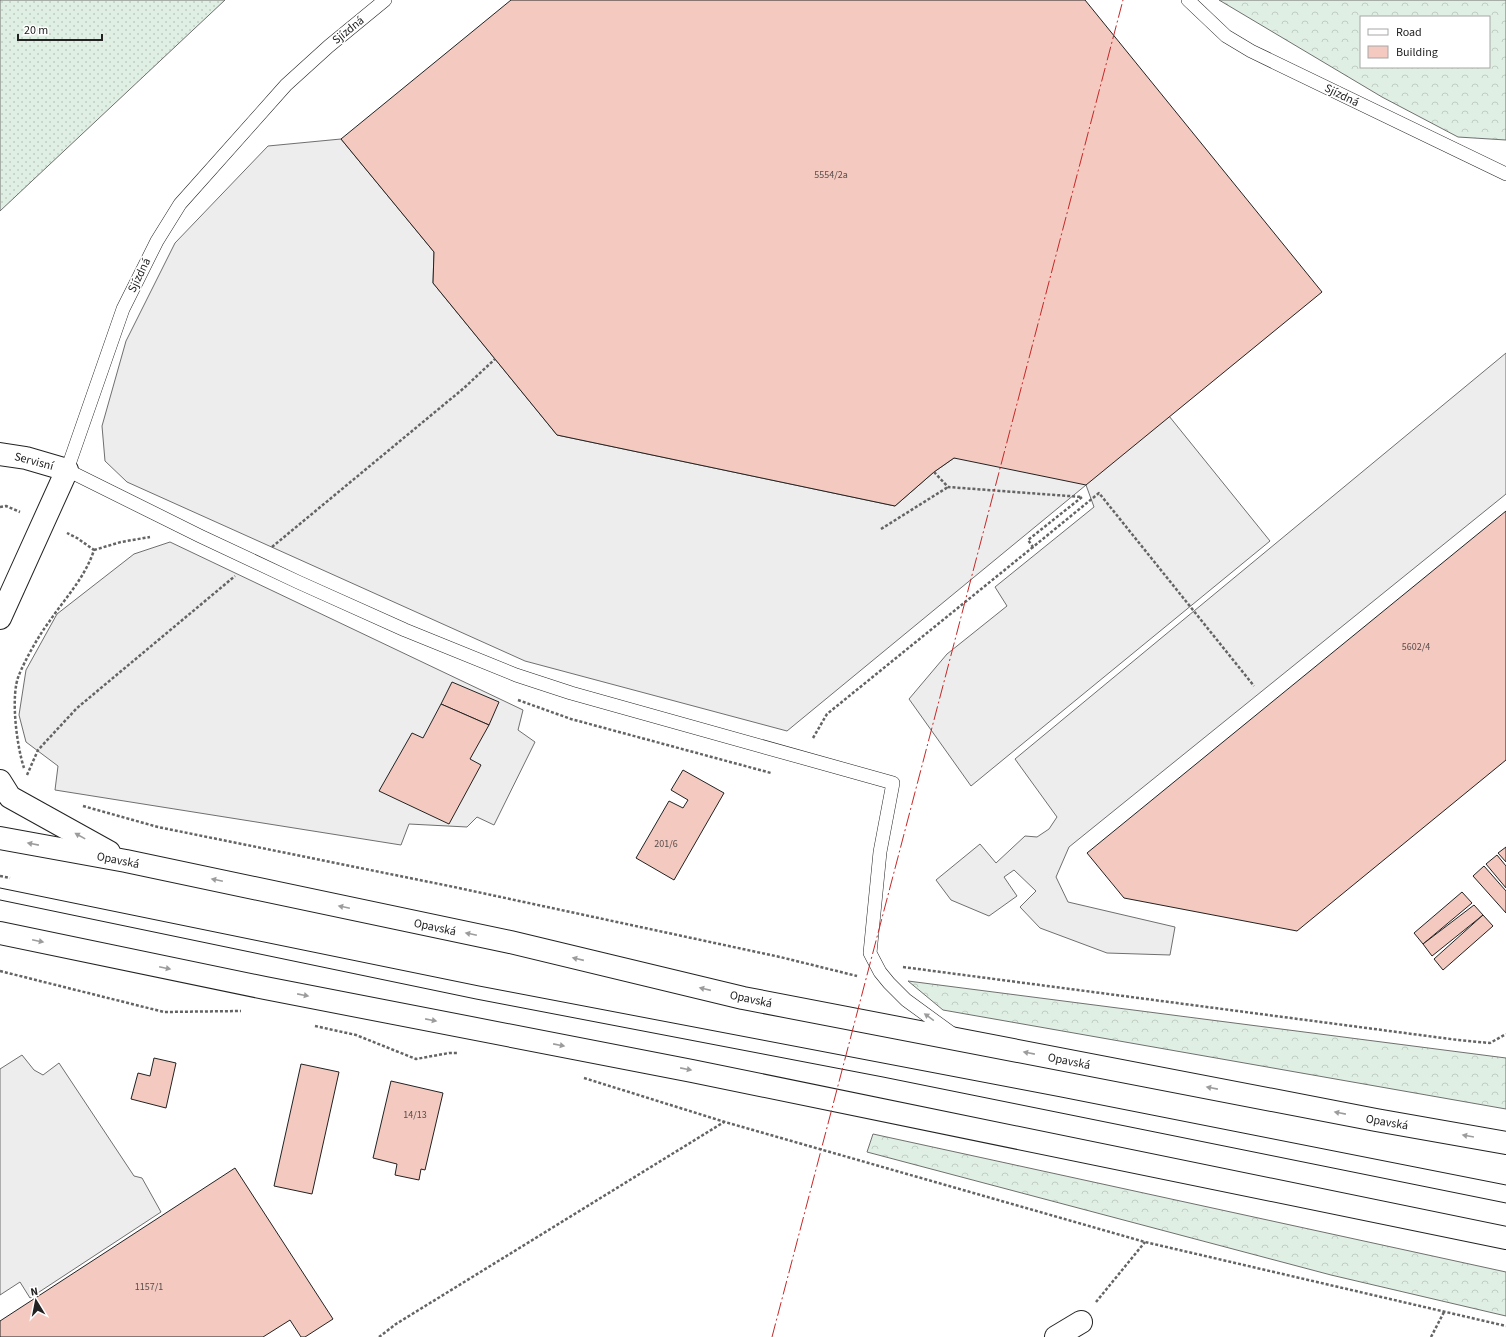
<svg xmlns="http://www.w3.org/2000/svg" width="1506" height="1337" font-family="'Source Sans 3',sans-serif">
  <defs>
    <pattern id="grass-dots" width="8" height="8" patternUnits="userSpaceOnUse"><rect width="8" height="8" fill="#e0efe3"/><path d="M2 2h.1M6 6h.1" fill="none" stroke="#c0cdc2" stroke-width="1.8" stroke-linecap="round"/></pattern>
    <pattern id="forest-crowns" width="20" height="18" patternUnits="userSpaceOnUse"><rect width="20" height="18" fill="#e0efe3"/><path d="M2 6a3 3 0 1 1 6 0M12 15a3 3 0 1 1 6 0" fill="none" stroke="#c0cdc2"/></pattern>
  </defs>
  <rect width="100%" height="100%" fill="#fff"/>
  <polygon fill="url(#grass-dots)" stroke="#6f6f6f" points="0,0 225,0 0,211"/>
  <g fill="url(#forest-crowns)" stroke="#6f6f6f" fill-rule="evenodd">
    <path d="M1219,0H1506V140L1458,137L1382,97ZM1361,17H1489V67H1361Z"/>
    <polygon points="908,981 1506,1058 1506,1109 943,1010"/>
    <polygon points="873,1134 1506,1272 1506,1316 1331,1275 867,1152"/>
  </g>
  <g fill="#ededed" stroke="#6f6f6f">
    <polygon points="341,139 434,252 433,283 557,435 895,506 934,472 954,458 1169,416 1270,541 971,786 909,699 947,654 1007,606 995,587 1094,507 1086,485 787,731 525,661 127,482 105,461 102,426 126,341 175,243 268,146"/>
    <polygon points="1506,353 1506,494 1069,847 1056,877 1068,902 1175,927 1170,955 1107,953 1040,928 1020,907 1036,891 1014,870 1004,877 1017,896 989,916 951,900 936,880 980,844 996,863 1025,836 1037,837 1049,829 1057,817 1015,759"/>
    <polygon points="170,542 523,710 518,730 535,742 494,825 477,817 467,827 409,824 401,845 55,790 58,766 26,742 19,715 26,670 57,614 134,554"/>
    <polygon points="22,1055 34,1070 43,1075 59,1063 134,1176 142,1178 161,1212 30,1298 20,1282 0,1295 0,1069"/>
  </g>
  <g fill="#f3c9c0" stroke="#222">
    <polygon points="511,0 1085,0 1322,292 1086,485 954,458 934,472 895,506 557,435 433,283 434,252 341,139"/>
    <polygon points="1506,511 1506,760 1297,931 1124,898 1087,853"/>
    <polygon points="452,682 499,702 489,725 441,704"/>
    <polygon points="441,704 489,725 470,759 481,765 449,824 379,791 412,733 423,738"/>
    <polygon points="683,770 724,793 674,880 636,858 669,801 683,808 688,800 671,790"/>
    <polygon points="1506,847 1506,862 1498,853"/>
    <polygon points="1497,855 1506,866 1506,888 1486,864"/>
    <polygon points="1484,866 1506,891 1506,913 1473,876"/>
    <polygon points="1462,892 1472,903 1423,944 1414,933"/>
    <polygon points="1474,905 1483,915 1432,956 1423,944"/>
    <polygon points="1483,915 1493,926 1443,970 1434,959"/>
    <polygon points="154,1058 176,1063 166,1108 131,1099 138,1073 150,1076"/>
    <polygon points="301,1064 339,1072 312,1194 274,1186"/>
    <polygon points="391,1081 443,1093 425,1170 421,1169 419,1180 395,1175 397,1164 373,1158"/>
    <polygon points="235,1168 333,1319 305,1337 301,1337 290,1320 263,1337 0,1337 0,1321"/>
  </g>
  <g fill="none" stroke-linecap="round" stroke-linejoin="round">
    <g stroke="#222" stroke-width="14">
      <g id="lane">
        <polyline points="385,0 329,46 286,85 180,204 157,241 123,309 67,470 200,536 298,582 405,630 516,675 571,693 893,783 880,852 870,953 880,972 889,983 906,1000 954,1035"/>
        <polyline points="1188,0 1226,36 1251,51 1506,174"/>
      </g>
    </g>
    <g stroke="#222" stroke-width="24">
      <g id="street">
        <polyline points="0,454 26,458 67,470 0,618"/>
        <polyline points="1056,1337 1081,1322"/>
      </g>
    </g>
    <g stroke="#222" stroke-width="24">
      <g id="secondary">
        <polyline points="0,781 10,797 109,852"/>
        <polyline points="0,838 126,861 510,942 743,998 1376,1120 1506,1143"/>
        <polyline points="0,933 265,988 692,1071 1506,1238"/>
      </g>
    </g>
    <g stroke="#646464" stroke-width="2.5" stroke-dasharray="3 2" stroke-linecap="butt">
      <polyline points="934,472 948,487 1082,497 1028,540 1033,547 1099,493 1254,686"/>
      <polyline points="0,507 6,506 20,512"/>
      <polyline points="881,529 948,487"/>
      <polyline points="272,547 464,388 495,359"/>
      <polyline points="94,550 121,542 150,537"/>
      <polyline points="518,700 571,719 771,773"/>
      <polyline points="813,738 827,714 1033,547"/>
      <path d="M24,768C17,747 10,696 19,675C25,660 39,635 49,622C65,598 85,578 94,550L77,538L67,533"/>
      <polyline points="27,775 38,750 77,708 235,576"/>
      <polyline points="83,806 158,827 454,887 780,957 857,976"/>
      <polyline points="0,876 10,878"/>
      <polyline points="903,967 1458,1040 1490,1043 1506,1034"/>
      <polyline points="0,971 164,1012 241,1011"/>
      <polyline points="315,1026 356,1035 416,1059 449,1053 457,1053"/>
      <polyline points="584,1078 725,1122 1145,1242 1506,1326"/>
      <polyline points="1096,1302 1145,1242"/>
      <polyline points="379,1337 396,1324 724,1122"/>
      <polyline points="1431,1337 1444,1312"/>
    </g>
    <use href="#lane" stroke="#fff" stroke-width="13"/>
    <use href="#street" stroke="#fff" stroke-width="22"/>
    <use href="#secondary" stroke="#fff" stroke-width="22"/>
    <g stroke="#222" stroke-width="1">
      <polyline points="0,888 479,986 1061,1097 1506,1185"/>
      <polyline points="0,900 476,999 883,1077 1506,1203"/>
    </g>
    <polyline stroke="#c62828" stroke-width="1" stroke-dasharray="14 3 2 3" stroke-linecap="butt" points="772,1337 1123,0"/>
  </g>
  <defs><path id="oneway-solid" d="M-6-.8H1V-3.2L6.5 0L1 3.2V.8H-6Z"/></defs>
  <g fill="#9c9c9c">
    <use href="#oneway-solid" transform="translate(80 836) rotate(-151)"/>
    <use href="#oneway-solid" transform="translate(33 844) rotate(-169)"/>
    <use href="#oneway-solid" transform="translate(217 880) rotate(-168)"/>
    <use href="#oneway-solid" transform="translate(344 907) rotate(-168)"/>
    <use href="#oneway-solid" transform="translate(471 934) rotate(-168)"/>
    <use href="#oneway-solid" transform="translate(38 941) rotate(12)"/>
    <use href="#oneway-solid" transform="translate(578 959) rotate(-167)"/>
    <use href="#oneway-solid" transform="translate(165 968) rotate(12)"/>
    <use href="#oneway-solid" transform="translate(705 989) rotate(-167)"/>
    <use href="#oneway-solid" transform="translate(303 995) rotate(11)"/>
    <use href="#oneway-solid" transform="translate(929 1017) rotate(-144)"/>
    <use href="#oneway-solid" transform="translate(431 1020) rotate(11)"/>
    <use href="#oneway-solid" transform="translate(559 1045) rotate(11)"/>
    <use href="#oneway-solid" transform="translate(1029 1053) rotate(-169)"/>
    <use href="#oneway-solid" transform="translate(686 1069) rotate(11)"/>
    <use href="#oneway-solid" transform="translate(1212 1088) rotate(-169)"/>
    <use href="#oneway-solid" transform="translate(1340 1113) rotate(-169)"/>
    <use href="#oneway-solid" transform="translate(1468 1136) rotate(-170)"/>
  </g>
  <g text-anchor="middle" stroke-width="3" stroke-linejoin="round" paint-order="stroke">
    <g font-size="10" fill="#564c4a">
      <text x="831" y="178">5554/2a</text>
      <text x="1416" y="650">5602/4</text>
      <text x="666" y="847">201/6</text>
      <text x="415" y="1118">14/13</text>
      <text x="149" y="1290">1157/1</text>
    </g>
    <g font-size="12" fill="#222" stroke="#fff">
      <text transform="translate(348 30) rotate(-39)" y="4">Sjízdná</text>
      <text transform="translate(1342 95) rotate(26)" y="4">Sjízdná</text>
      <text transform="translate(139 275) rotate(-64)" y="4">Sjízdná</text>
      <text transform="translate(34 461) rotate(15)" y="4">Servisní</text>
      <text transform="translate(118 860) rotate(11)" y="4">Opavská</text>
      <text transform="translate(435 927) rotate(12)" y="4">Opavská</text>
      <text transform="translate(751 999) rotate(12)" y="4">Opavská</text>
      <text transform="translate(1069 1061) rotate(11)" y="4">Opavská</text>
      <text transform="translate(1387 1122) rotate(10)" y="4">Opavská</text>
    </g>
  </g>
  <rect x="1360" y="16" width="130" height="52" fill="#ffffff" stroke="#a7a7a7"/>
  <rect x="1368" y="29" width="20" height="6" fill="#ffffff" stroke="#a7a7a7"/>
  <text x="1396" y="36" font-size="12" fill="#222222">Road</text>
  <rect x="1368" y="46" width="20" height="12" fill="#f3c9c0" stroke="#a7a7a7"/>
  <text x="1396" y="56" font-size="12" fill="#222222">Building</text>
  <g transform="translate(36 1301) rotate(350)" stroke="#ffffff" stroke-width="3" paint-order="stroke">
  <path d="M0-3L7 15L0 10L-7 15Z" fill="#222222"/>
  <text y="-6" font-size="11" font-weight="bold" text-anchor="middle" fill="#222222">N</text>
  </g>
  <path d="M18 34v6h84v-6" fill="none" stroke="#222222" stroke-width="2"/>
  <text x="24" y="34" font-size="12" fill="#222222" stroke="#ffffff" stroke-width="3" paint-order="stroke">20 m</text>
</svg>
